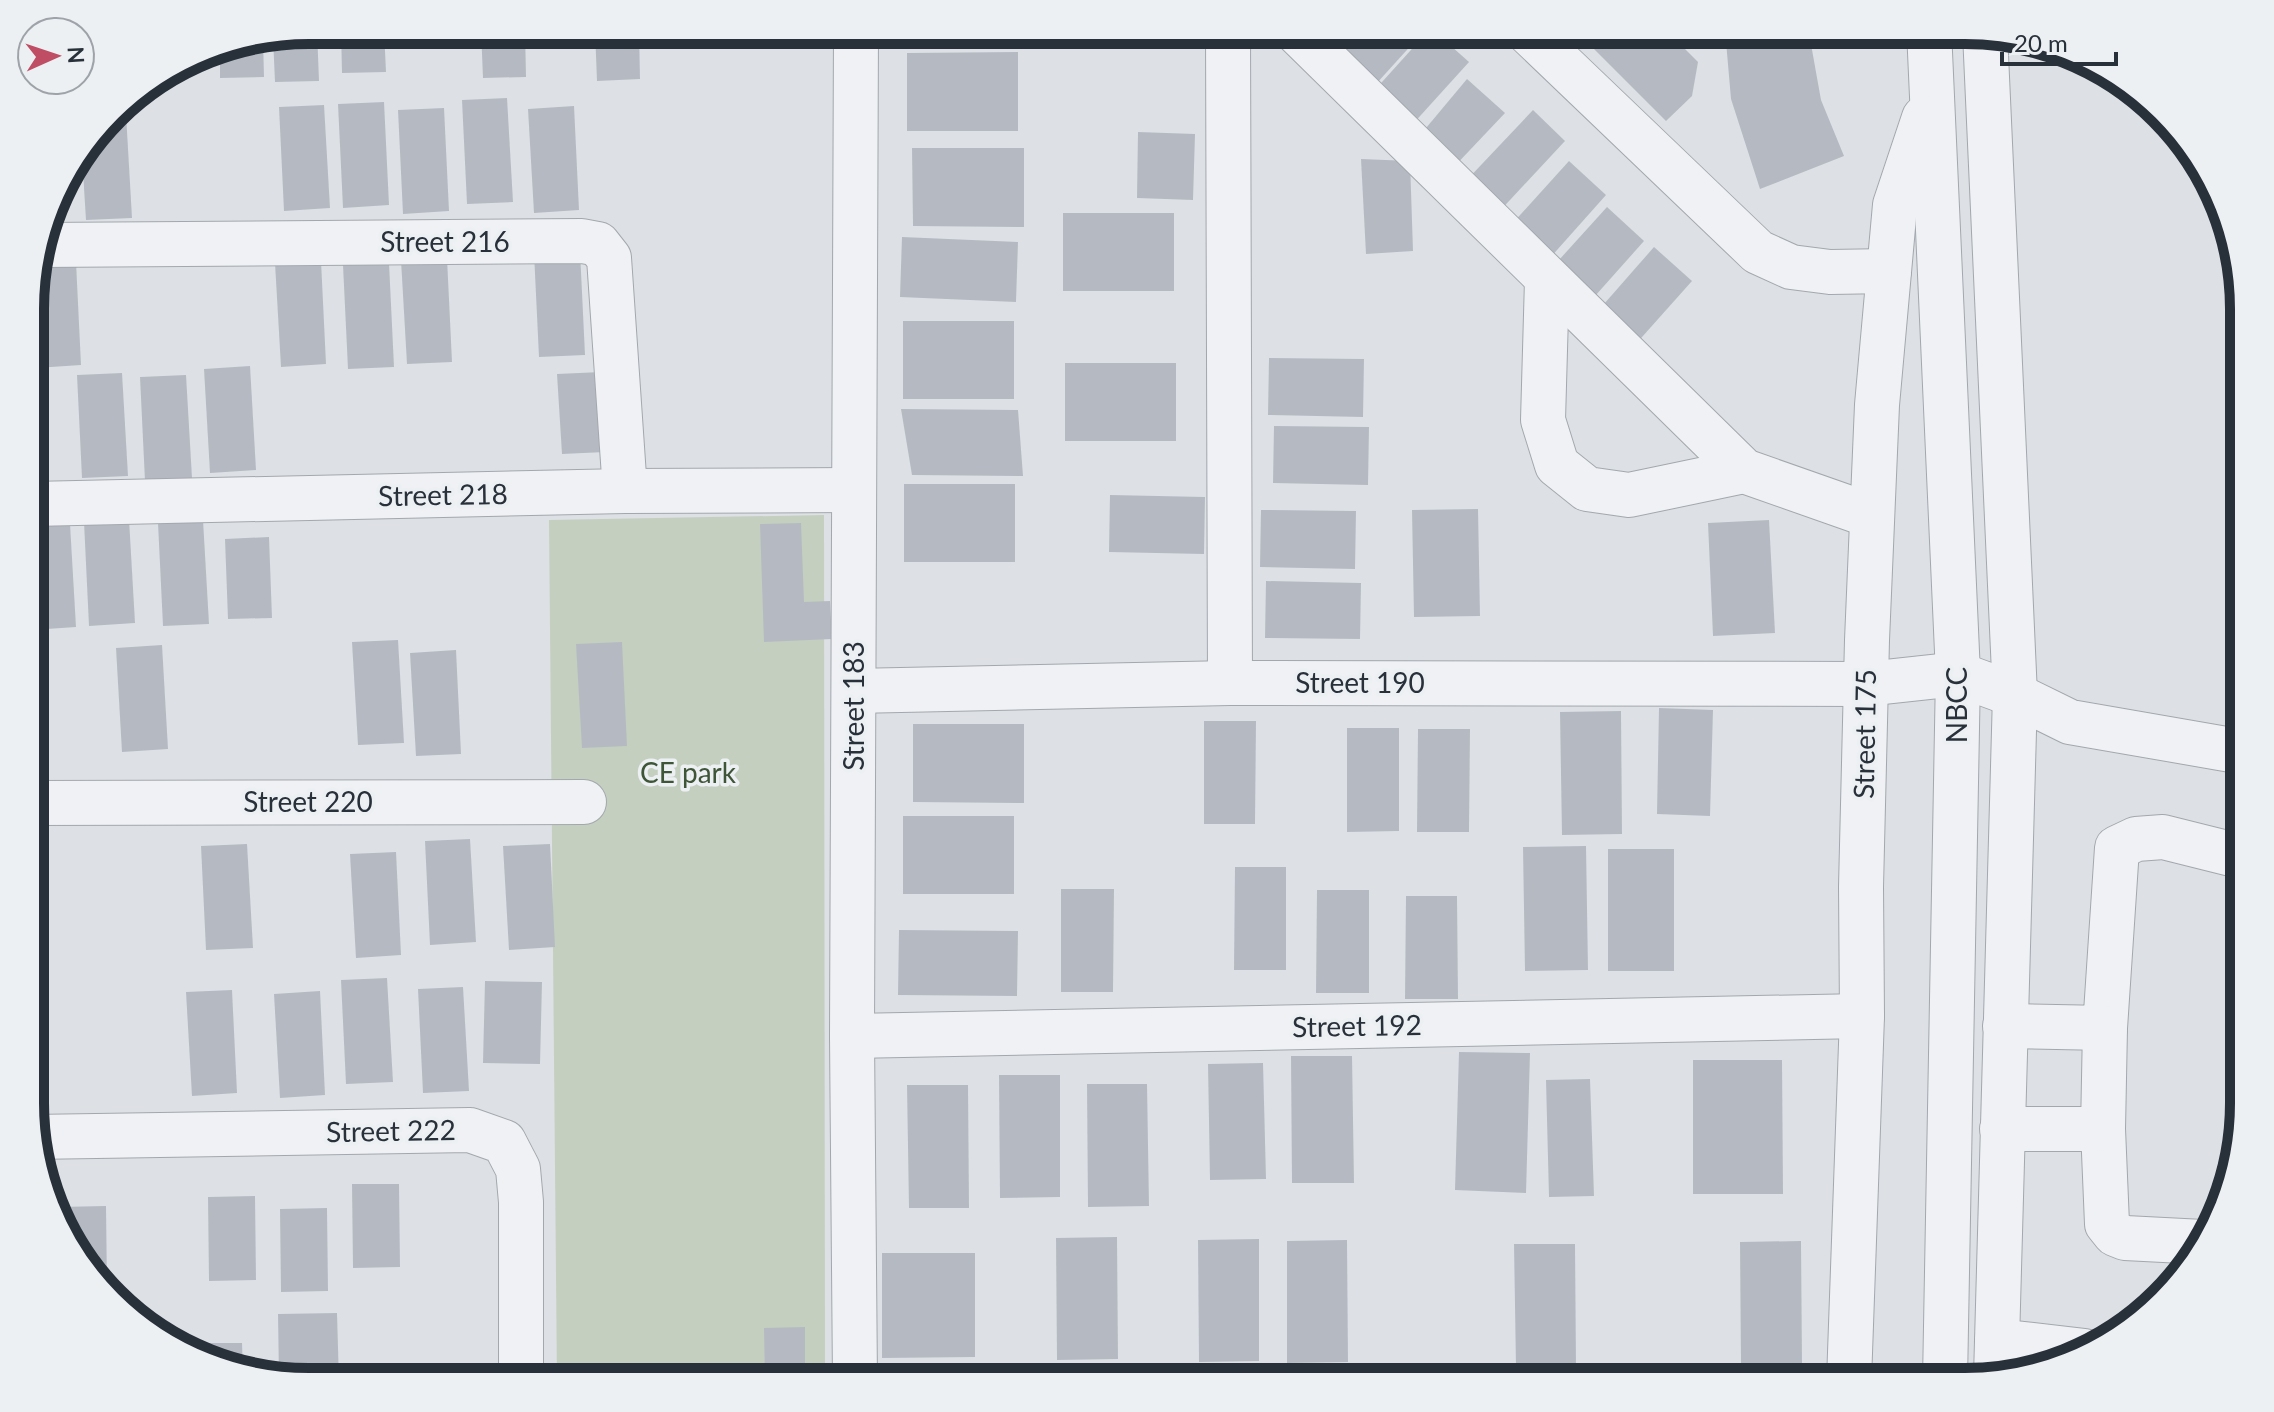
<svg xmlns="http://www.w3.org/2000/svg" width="2274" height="1412" font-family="Lato,sans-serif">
  <rect width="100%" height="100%" fill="#dde1e5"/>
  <polygon fill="#c4cfbf" points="824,515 825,1382 557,1382 549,520"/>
  <g fill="#b5bac2">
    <polygon points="309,30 317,30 319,81 275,82 273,37"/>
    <polygon points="341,30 384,30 386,72 342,73"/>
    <polygon points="481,30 525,30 526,77 483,78"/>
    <polygon points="595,30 639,30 640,79 597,81"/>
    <polygon points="684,30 743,30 743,47 684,48"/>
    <polygon points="1357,30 1425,30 1376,84 1338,50"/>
    <polygon points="1429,30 1433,30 1469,62 1411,126 1373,92"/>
    <polygon points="1575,30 1666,30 1698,62 1692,96 1666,121"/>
    <polygon points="1725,30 1820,30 1820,32 1809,33 1821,100 1844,156 1760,189 1731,99"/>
    <polygon points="263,39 264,77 220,78 220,48"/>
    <polygon points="1018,52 1018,131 907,131 907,53"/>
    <polygon points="1467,79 1505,113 1451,170 1416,140"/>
    <polygon points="507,98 513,202 467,204 462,100"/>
    <polygon points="384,102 389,205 343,208 338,104"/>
    <polygon points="324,105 330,208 284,211 279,107"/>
    <polygon points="574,106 579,210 534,213 528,109"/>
    <polygon points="444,108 449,211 403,214 398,110"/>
    <polygon points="1533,110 1565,141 1497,214 1464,183"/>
    <polygon points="126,114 132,218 86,220 82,155 113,115"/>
    <polygon points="1138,132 1195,134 1193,200 1137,198"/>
    <polygon points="912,148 1024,148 1024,227 913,226"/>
    <polygon points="1361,159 1410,161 1413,251 1366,254"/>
    <polygon points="1569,161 1606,195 1549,259 1511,225"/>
    <polygon points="1607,207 1644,241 1587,305 1549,271"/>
    <rect x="1063" y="213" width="111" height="78"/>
    <polygon points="902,237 1018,242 1016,302 900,297"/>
    <polygon points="1654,247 1692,281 1634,346 1597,312"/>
    <polygon points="580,251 585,355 539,357 534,253"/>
    <polygon points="447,258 452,362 407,364 401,260"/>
    <polygon points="321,261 326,364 281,367 275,263"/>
    <polygon points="76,262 81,365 36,368 32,306 32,273 35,264"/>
    <polygon points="389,263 394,367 348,369 343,265"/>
    <rect x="903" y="321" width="111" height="78"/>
    <polygon points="1269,358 1364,359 1363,417 1268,415"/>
    <rect x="1065" y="363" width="111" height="78"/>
    <polygon points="250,366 256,470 210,473 204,369"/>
    <polygon points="601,372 605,452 562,454 557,374"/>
    <polygon points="122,373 128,476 82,478 77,375"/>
    <polygon points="186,375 192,478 145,481 140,377"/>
    <polygon points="901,409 1018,410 1023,476 912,475"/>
    <polygon points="1274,426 1369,427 1368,485 1273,483"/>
    <rect x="904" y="484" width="111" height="78"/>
    <polygon points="1110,495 1205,497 1204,554 1109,552"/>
    <polygon points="1478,509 1480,616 1414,617 1412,510"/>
    <polygon points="1261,510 1356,511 1355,569 1260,567"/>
    <polygon points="129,519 135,623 89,626 84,522"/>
    <polygon points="203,520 209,624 163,626 158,523"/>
    <polygon points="1769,520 1775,633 1713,636 1708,523"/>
    <polygon points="801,523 804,602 830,601 832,639 764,642 760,524"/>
    <polygon points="70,524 76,627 32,630 32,526"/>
    <polygon points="269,537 272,618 228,619 225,539"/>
    <polygon points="1266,581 1361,583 1360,639 1265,638"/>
    <polygon points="398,640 404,743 358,745 352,642"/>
    <polygon points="622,642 627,746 582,748 576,644"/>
    <polygon points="162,645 168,749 122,752 116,648"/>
    <polygon points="456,650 461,754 416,756 410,653"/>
    <polygon points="1659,708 1713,710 1710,816 1657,814"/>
    <polygon points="1621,711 1622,834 1562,835 1560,712"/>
    <polygon points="1204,721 1256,721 1255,824 1204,824"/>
    <polygon points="913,724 1024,724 1024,803 913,802"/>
    <polygon points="1347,728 1399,728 1399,831 1347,832"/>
    <polygon points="1418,729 1470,729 1469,832 1417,832"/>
    <rect x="903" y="816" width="111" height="78"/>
    <polygon points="470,839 476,942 430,945 425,841"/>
    <polygon points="247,844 253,948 206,950 201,846"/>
    <polygon points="550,844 555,947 509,950 503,846"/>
    <polygon points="1586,846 1588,970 1525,971 1523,847"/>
    <rect x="1608" y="849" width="66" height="122"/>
    <polygon points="396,852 401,955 356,958 350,854"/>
    <polygon points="1235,867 1286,867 1286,970 1234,970"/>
    <polygon points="1061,889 1114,889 1113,992 1061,992"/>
    <polygon points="1317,890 1369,890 1369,993 1316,993"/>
    <polygon points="1406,896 1457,896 1458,999 1405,999"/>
    <polygon points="899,930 1018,931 1017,996 898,995"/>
    <polygon points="387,978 393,1082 346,1084 341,980"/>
    <polygon points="485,981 542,982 540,1064 483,1063"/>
    <polygon points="463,987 469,1091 423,1093 418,989"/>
    <polygon points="232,990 237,1093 192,1096 186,992"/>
    <polygon points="320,991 325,1095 280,1098 274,994"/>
    <polygon points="1459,1052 1530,1053 1526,1193 1455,1190"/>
    <polygon points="1291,1056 1352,1056 1354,1183 1292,1183"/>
    <polygon points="1693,1060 1782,1060 1783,1194 1693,1194"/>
    <polygon points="1263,1063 1266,1179 1210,1180 1208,1064"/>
    <polygon points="999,1075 1060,1075 1060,1197 1000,1198"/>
    <polygon points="1590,1079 1594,1196 1549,1197 1546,1080"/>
    <polygon points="1087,1084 1147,1084 1149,1206 1088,1207"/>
    <polygon points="907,1085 968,1085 969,1208 909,1208"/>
    <polygon points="352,1184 399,1184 400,1267 353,1268"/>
    <polygon points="255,1196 256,1280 209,1281 208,1197"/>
    <polygon points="106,1206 107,1288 77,1258 59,1207"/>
    <polygon points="327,1208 328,1291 281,1292 280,1209"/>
    <polygon points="1117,1237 1118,1359 1057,1360 1056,1238"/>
    <polygon points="1259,1239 1259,1361 1199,1362 1198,1240"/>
    <polygon points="1347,1240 1348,1362 1287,1363 1287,1241"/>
    <polygon points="1801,1241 1802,1364 1741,1364 1740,1242"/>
    <polygon points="1514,1244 1575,1244 1576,1366 1516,1366"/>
    <polygon points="882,1253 975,1253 975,1357 882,1358"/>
    <polygon points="337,1313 339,1382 308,1382 279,1378 278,1314"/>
    <polygon points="805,1327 805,1382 765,1382 764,1328"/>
    <polygon points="196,1343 242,1343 243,1373 236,1372 196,1354"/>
  </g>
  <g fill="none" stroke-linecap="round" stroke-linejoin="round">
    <g stroke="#a3a8ae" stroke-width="46">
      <g id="minor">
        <polyline points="1228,30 1230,683"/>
        <polyline points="1295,30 1744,471 1872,516"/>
        <polyline points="1526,30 1758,252 1791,267 1830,272 1889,271"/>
        <polyline points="1929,30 1958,674 1945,1381"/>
        <polyline points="1985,33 2015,695 1996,1377"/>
        <polyline points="41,245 582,241 598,244 609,258 625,491"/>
        <polyline points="1547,280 1543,420 1557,465 1587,489 1629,495 1744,471"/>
        <polyline points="32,504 625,491 853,490"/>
        <polyline points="854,691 1230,683 1866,684 1958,674 2015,695 2070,722 2243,752"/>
        <polyline points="32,803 584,802"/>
        <polyline points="2005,1026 2105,1028 2117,848 2136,839 2163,837 2243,857"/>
        <polyline points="852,1036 1862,1016"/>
        <polyline points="2002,1129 2103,1129 2107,1224 2115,1234 2125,1238 2203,1242"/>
        <polyline points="2103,1129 2105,1028"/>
        <polyline points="32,1137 470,1130 504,1142 518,1169 521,1202 521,1382"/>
        <polyline points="1997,1341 2085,1351"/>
        <polyline points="1849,1381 1862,1016 1861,887 1867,640 1877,405 1895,205 1924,118"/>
        <polyline points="855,1382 852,1036 856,30"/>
      </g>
    </g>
    <use href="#minor" stroke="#eff1f4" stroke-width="44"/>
  </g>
  <g text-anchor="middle" stroke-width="7" stroke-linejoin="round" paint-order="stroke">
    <g font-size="28" fill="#28303a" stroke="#ecf0f3">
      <text x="445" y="252">Street 216</text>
      <text transform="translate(443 495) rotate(-1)" y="10">Street 218</text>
      <text x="1360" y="693">Street 190</text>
      <text transform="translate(1957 705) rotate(-90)" y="10">NBCC</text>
      <text transform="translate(854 706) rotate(-90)" y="10">Street 183</text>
      <text transform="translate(1865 734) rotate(-89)" y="10">Street 175</text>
      <text x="308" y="812">Street 220</text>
      <text transform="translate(1357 1026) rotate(-1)" y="10">Street 192</text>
      <text transform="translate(391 1131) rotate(-1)" y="10">Street 222</text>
    </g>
    <g font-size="28" fill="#3e5537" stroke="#ecf0f3">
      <text x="688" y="783">CE park</text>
    </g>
  </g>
  <path d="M0 0H2274V1412H0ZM309 44H1965A265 265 0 0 1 2230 309V1103A265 265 0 0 1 1965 1368H309A265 265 0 0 1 44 1103V309A265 265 0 0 1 309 44Z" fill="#ecf0f3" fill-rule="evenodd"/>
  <path fill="none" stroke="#28303a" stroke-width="10" d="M309 44H1965A265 265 0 0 1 2230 309V1103A265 265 0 0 1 1965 1368H309A265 265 0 0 1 44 1103V309A265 265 0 0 1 309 44Z"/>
  <g transform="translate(56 56) rotate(87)"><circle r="38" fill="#ecf0f3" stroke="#9ea3a9" stroke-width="2"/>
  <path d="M0-6L14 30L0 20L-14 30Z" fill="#bf4d64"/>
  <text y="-12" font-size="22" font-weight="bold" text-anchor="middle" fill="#28303a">N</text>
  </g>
  <path d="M2002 52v12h114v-12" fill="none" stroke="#28303a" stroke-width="4"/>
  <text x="2014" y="52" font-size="24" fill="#28303a" stroke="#ecf0f3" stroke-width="6" paint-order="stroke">20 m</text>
</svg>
